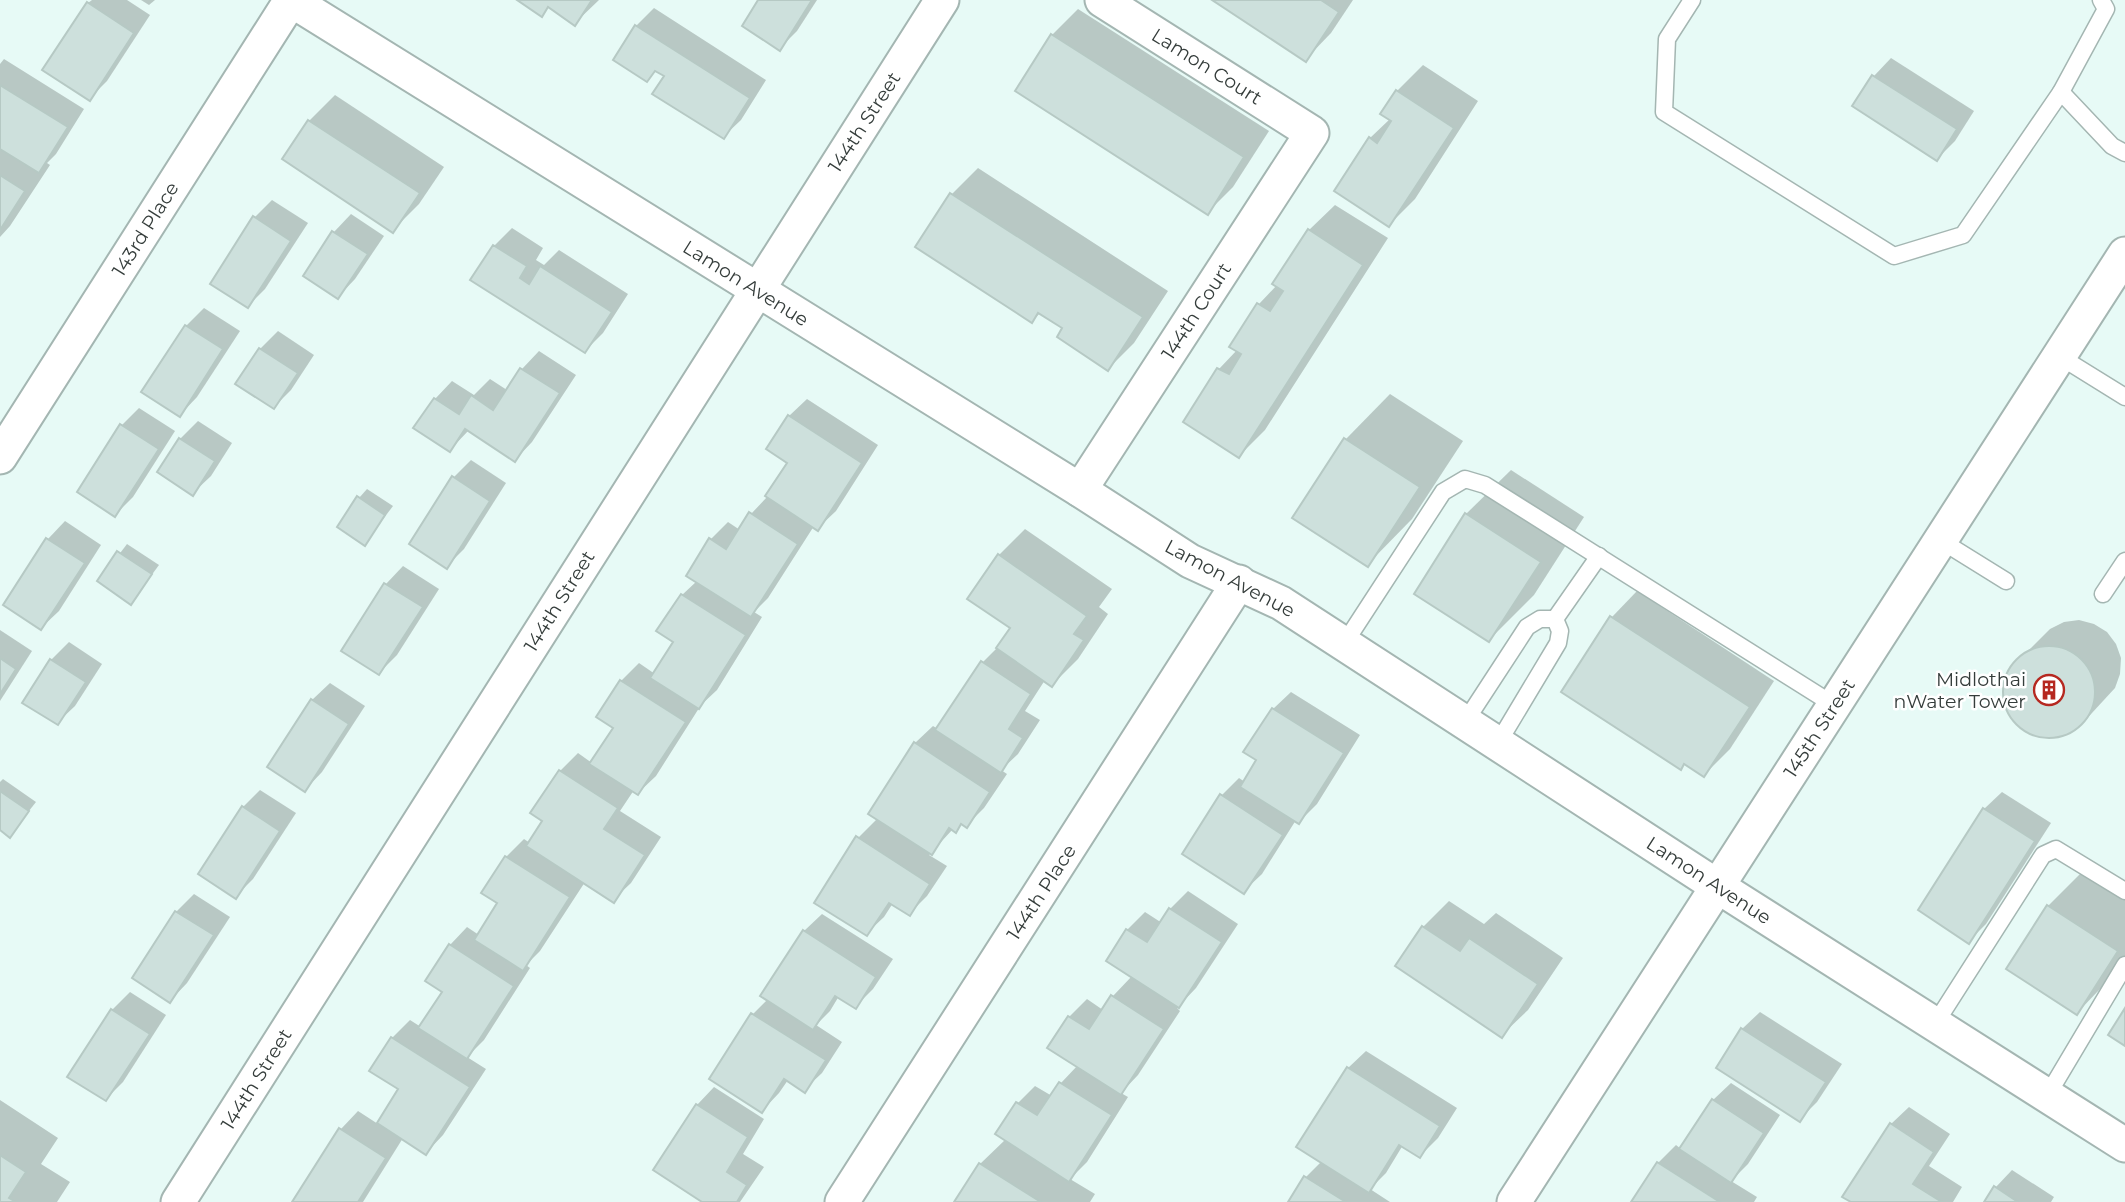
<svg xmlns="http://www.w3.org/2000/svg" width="2125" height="1202" font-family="Montserrat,sans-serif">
  <rect width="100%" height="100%" fill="#e7faf6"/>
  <g fill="#0003">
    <polygon points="92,0 127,0 150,15 107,81 89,99 88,3"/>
    <polygon points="141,0 155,0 149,5"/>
    <polygon points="520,0 599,0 575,23 550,6 542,14"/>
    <polygon points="760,0 817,0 797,31 779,49"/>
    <polygon points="1215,0 1353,0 1331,33 1306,59"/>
    <polygon points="654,8 766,80 741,120 723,137 666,76 657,70 647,80 615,59 636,26"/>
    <polygon points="1078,9 1269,131 1233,187 1208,212 1052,35"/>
    <polygon points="1891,58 1974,111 1955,141 1937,159 1854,105 1874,76"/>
    <polygon points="4,59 84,109 56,154 47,163 50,165 10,226 0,237 0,64"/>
    <polygon points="1423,65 1478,101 1415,199 1389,225 1370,138 1390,119 1397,91"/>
    <polygon points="335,95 444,167 419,204 393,230 284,159 309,121"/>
    <polygon points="978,168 1168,291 1134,343 1108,369 1064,328 1041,312 1032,321 918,247 952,194"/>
    <polygon points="272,200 308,223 265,289 248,306 255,217"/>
    <polygon points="1335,205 1388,238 1265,430 1239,456 1185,422 1219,369 1237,350 1259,304 1277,285 1309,230"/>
    <polygon points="351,214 384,236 355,279 338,297 305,275 334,232"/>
    <polygon points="512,228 543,248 536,260 544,265 559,250 628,294 603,333 585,351 473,280 494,246"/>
    <polygon points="204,308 240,331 197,397 180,415 144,392 186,326"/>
    <polygon points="278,331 314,355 291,390 274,407 237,384 260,349"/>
    <polygon points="539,351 576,375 532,442 515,460 469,430 450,450 435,399 452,381 474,395 490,379 507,390 522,369"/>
    <polygon points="1390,394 1463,441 1412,519 1368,564 1295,517 1346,439"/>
    <polygon points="807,399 878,445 836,511 818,528 814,526 768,598 754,612 762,617 717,690 701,705 656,776 638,793 634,790 620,811 661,837 631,883 613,900 585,882 540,951 526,965 530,968 484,1040 467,1057 486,1069 443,1135 426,1153 403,1138 363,1202 294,1202 341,1129 358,1111 378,1124 401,1089 371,1070 392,1038 410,1020 421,1027 444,991 450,945 467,927 479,935 500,903 483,892 506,857 524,839 530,843 544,821 560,771 578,753 592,763 615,727 621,681 639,663 655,674 676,641 682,595 697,581 711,539 728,522 740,530 751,514 768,496 789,462 789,416"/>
    <polygon points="139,408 175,431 133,497 115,515 122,425"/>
    <polygon points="198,421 232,443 211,476 193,493 180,439"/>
    <polygon points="471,460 506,483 464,549 447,566 454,477"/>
    <polygon points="1511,470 1584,517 1534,595 1489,640 1466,514"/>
    <polygon points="367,489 393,506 365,543 359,498"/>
    <polygon points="65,521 101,545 59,611 41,628 5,605 48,539"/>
    <polygon points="1025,529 1112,589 1099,607 1108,614 1078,659 1052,685 1045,680 1025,711 1040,720 1018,754 1001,770 1007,774 984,808 966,826 963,823 956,831 953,829 929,855 947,866 927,896 909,914 893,903 884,917 866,934 858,838 878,818 915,743 933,726 938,729 983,662 999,646 1012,628 999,555"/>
    <polygon points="127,544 159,565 131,603 99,581"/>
    <polygon points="403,566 439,589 397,655 379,673 343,650 386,584"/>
    <polygon points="1637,591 1774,681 1730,749 1704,775 1612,617"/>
    <polygon points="2079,620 2094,624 2107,632 2116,644 2121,658 2120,674 2115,688 2080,726 2067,734 2053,737 2039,736 2025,731 2014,721 2007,709 2004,695 2006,680 2013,666 2050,629 2064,622"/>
    <polygon points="0,630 32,651 0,701"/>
    <polygon points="69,642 102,664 75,706 57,723 24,702 51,660"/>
    <polygon points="330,683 365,706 322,772 305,790 312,700"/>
    <polygon points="1291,692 1360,735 1317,804 1299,822 1296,820 1262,874 1244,891 1222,795 1239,778 1245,782 1258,760 1273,709"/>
    <polygon points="3,779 36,802 10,835 0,828 0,782"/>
    <polygon points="260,790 296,813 253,879 236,896 243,807"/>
    <polygon points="2002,792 2051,823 1986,924 1969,941 1984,809"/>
    <polygon points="2093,861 2125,882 2125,963 2077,1013 2048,906"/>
    <polygon points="1188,891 1238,924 1196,988 1177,1008 1180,1011 1138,1075 1121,1093 1128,1097 1087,1162 1070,1179 1095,1194 1090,1202 956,1202 980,1164 1006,1139 1018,1103 1035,1086 1052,1096 1061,1083 1078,1065 1050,1047 1069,1017 1087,999 1103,1010 1113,996 1132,976 1108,960 1127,930 1145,912 1162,923 1170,909"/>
    <polygon points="194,894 230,917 187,983 170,1001 134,978 176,912"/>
    <polygon points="1449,901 1484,924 1496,913 1563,958 1528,1010 1502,1035 1423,927"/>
    <polygon points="822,914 893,959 873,989 855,1007 839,996 830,1011 816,1025 842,1042 822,1073 804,1090 788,1080 779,1093 762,1111 712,1079 753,1014 768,999 804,931"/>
    <polygon points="130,992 166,1015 123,1082 106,1099 70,1076 112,1010"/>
    <polygon points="1760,1012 1842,1064 1817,1102 1799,1120 1742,1029"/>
    <polygon points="1366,1051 1457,1108 1438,1138 1420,1156 1403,1145 1386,1173 1370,1189 1390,1202 1290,1202 1306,1177 1322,1161 1348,1068"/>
    <polygon points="1731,1083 1780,1115 1748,1164 1731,1181 1757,1197 1754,1202 1635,1202 1658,1163 1676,1145 1681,1149 1713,1100"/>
    <polygon points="714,1087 764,1119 743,1154 764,1167 740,1202 706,1202 697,1105"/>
    <polygon points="0,1100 58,1138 41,1164 70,1182 57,1202 0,1202"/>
    <polygon points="1909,1107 1950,1134 1929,1166 1962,1187 1953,1202 1854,1202 1891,1124"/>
    <polygon points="2012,1170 2054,1197 2051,1202 1986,1202 1995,1188"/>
  </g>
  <g fill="#cde0dc" stroke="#b6c9c4" stroke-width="2">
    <polygon points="517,0 592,0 575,26 548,7 542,17"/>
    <polygon points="758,0 812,0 780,51 742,26"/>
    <polygon points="1212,0 1321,0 1339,12 1306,62"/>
    <polygon points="87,2 134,33 90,101 42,70"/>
    <polygon points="635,25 750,98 724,139 652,94 664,76 655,71 647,82 613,60"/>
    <polygon points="1051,34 1244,157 1208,215 1015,91"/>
    <polygon points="1872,75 1957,129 1937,161 1852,106"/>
    <polygon points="0,85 68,127 39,173 0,149"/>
    <polygon points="1396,90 1454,128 1389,227 1334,191 1369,137 1377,143 1391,121 1380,114"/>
    <polygon points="308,120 420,193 393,233 282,159"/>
    <polygon points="0,175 25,191 0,230"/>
    <polygon points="950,193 1143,317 1108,371 1057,337 1062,328 1038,313 1032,323 915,247"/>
    <polygon points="253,216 291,241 248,308 210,284"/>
    <polygon points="1308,229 1363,265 1239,458 1183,422 1217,368 1229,374 1241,354 1229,347 1257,303 1270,311 1283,291 1272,284"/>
    <polygon points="332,231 368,254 338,299 303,276"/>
    <polygon points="493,245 527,266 520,278 529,284 540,266 612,312 585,353 470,280"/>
    <polygon points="185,325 223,349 180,417 141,392"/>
    <polygon points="259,348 298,373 274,409 235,384"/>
    <polygon points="520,368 560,393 515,462 465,429 450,452 413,428 434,398 459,414 471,395 493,410"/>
    <polygon points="788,415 862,463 818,531 765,496 787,463 766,449"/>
    <polygon points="120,424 159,449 115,517 77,492"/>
    <polygon points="179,438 215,461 193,496 157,472"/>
    <polygon points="1344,438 1420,487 1368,567 1292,518"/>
    <polygon points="452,476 490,501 447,569 409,544"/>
    <polygon points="357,496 385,515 365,546 337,527"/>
    <polygon points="749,512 798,544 751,617 686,576 709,538 726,549"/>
    <polygon points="1465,513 1541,562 1489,642 1414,594"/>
    <polygon points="46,538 85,563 41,630 3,605"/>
    <polygon points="117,551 152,574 131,605 97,581"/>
    <polygon points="998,554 1087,616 1074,634 1084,640 1052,687 996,648 1010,628 967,599"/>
    <polygon points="384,583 423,607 379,675 341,651"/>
    <polygon points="681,594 746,635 699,709 650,678 673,642 656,631"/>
    <polygon points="1610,616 1750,707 1704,777 1684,764 1681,770 1561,692"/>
    <circle cx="2049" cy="692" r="46"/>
    <polygon points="0,658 16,669 0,694"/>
    <polygon points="50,659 86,682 58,725 22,703"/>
    <polygon points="981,661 1031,694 1009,729 1023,738 1001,773 935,730"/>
    <polygon points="620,680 686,722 638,795 589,764 613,728 596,717"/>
    <polygon points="311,699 349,724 305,792 267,767"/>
    <polygon points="1272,708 1344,753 1299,824 1240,787 1256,760 1243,752"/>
    <polygon points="914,742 990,792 967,828 961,824 956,833 949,828 932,855 868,814"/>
    <polygon points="559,770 618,808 604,829 645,855 614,903 526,846 542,821 530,813"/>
    <polygon points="0,791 29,811 10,838 0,830"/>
    <polygon points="1220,794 1283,835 1244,894 1182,854"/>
    <polygon points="242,806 280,831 236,899 198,874"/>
    <polygon points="1983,808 2035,841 1969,944 1918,910"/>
    <polygon points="856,836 930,884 910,916 889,903 867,936 814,903"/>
    <polygon points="505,856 570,897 523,971 474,940 497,903 481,893"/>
    <polygon points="2047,905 2118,951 2077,1015 2006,969"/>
    <polygon points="1169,908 1222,942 1179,1008 1106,961 1126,929 1147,942"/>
    <polygon points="175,911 214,935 170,1003 132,978"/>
    <polygon points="1422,926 1460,951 1469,938 1538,984 1502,1038 1395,966"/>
    <polygon points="803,930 876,977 856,1009 835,996 813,1030 760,996"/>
    <polygon points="449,944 514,986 467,1059 418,1028 442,992 425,981"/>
    <polygon points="1111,995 1164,1029 1121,1095 1047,1048 1068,1016 1089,1029"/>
    <polygon points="2125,1008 2125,1046 2108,1035"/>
    <polygon points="111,1009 150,1034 106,1101 67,1077"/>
    <polygon points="751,1013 826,1060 805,1093 784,1079 762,1113 709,1079"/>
    <polygon points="1741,1028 1826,1082 1800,1122 1716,1068"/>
    <polygon points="391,1037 470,1087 426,1155 377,1123 398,1089 369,1071"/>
    <polygon points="1347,1067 1440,1126 1420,1158 1399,1145 1369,1193 1296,1147"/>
    <polygon points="1059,1082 1112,1115 1069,1182 995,1134 1016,1102 1037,1115"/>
    <polygon points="1712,1099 1764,1133 1731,1183 1679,1149"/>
    <polygon points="696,1104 748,1137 727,1172 747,1185 737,1202 702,1202 653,1170"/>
    <polygon points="1890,1123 1934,1152 1913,1184 1942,1202 1851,1202 1842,1197"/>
    <polygon points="339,1128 386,1158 358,1202 292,1202"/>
    <polygon points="0,1155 26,1172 9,1198 16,1202 0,1202"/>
    <polygon points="1657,1162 1720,1202 1631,1202"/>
    <polygon points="979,1163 1041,1202 954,1202"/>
    <polygon points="1304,1176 1346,1202 1288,1202"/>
    <polygon points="1994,1186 2018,1202 1984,1202"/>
  </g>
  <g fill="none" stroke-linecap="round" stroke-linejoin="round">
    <g stroke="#a4b6b2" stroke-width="19">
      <g id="lane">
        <polyline points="1692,0 1667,39 1664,112 1894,256 1963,235 2061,92 2106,9 2101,0"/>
        <polyline points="2061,92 2112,146 2125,153"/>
        <polyline points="2059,356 2125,397"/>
        <polyline points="1940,540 2006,581"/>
        <polyline points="2103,594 2125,561"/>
        <polyline points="1555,619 1599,556"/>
        <polyline points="1344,644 1443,492 1465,479 1485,485 1834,705"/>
        <polyline points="1465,722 1527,627 1540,619 1555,619 1560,631 1558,643 1498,743"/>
        <polyline points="1935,1024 2043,855 2056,849 2125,891"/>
        <polyline points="2047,1096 2125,965"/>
      </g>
    </g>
    <g stroke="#a4b6b2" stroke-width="37">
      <g id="street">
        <polyline points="291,0 1080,490 1190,561 1281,603 1717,886 2125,1145"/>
        <polyline points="0,457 291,0"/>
        <polyline points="1080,490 1312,133 1102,0"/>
        <polyline points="178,1202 942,0"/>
        <polyline points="842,1202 1239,582"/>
        <polyline points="1514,1202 2125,254"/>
      </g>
    </g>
    <use href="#lane" stroke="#fff" stroke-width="16"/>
    <use href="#street" stroke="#fff" stroke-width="33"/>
  </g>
  <defs>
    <g id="building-ring" transform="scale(1.575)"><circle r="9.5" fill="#fff" stroke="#b62820" stroke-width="1.5"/><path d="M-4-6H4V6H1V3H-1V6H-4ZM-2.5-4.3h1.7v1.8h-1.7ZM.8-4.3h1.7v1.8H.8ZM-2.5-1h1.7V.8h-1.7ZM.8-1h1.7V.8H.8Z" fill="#b62820"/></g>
  </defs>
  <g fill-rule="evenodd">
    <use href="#building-ring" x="2049" y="690"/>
  </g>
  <g text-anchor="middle" stroke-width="5" stroke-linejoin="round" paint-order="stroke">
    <g font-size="19" fill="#353d3b" stroke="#fff">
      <text transform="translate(1207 66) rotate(32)" y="7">Lamon Court</text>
      <text transform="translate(864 122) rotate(-57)" y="7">144th Street</text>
      <text transform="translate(145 229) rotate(-58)" y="7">143rd Place</text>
      <text transform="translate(746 283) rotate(32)" y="7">Lamon Avenue</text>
      <text transform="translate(1196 311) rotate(-57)" y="7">144th Court</text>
      <text transform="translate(1230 578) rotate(28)" y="7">Lamon Avenue</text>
      <text transform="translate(559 601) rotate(-58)" y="7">144th Street</text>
      <text transform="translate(1819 728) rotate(-57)" y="7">145th Street</text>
      <text transform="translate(1709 880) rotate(33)" y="7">Lamon Avenue</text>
      <text transform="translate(1041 892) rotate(-57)" y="7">144th Place</text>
      <text transform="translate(256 1079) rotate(-58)" y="7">144th Street</text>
    </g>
    <g font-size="19" fill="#353d3b" stroke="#fff" text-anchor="end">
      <text x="2026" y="686">Midlothai<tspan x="2026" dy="22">nWater Tower</tspan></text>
    </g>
  </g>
</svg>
